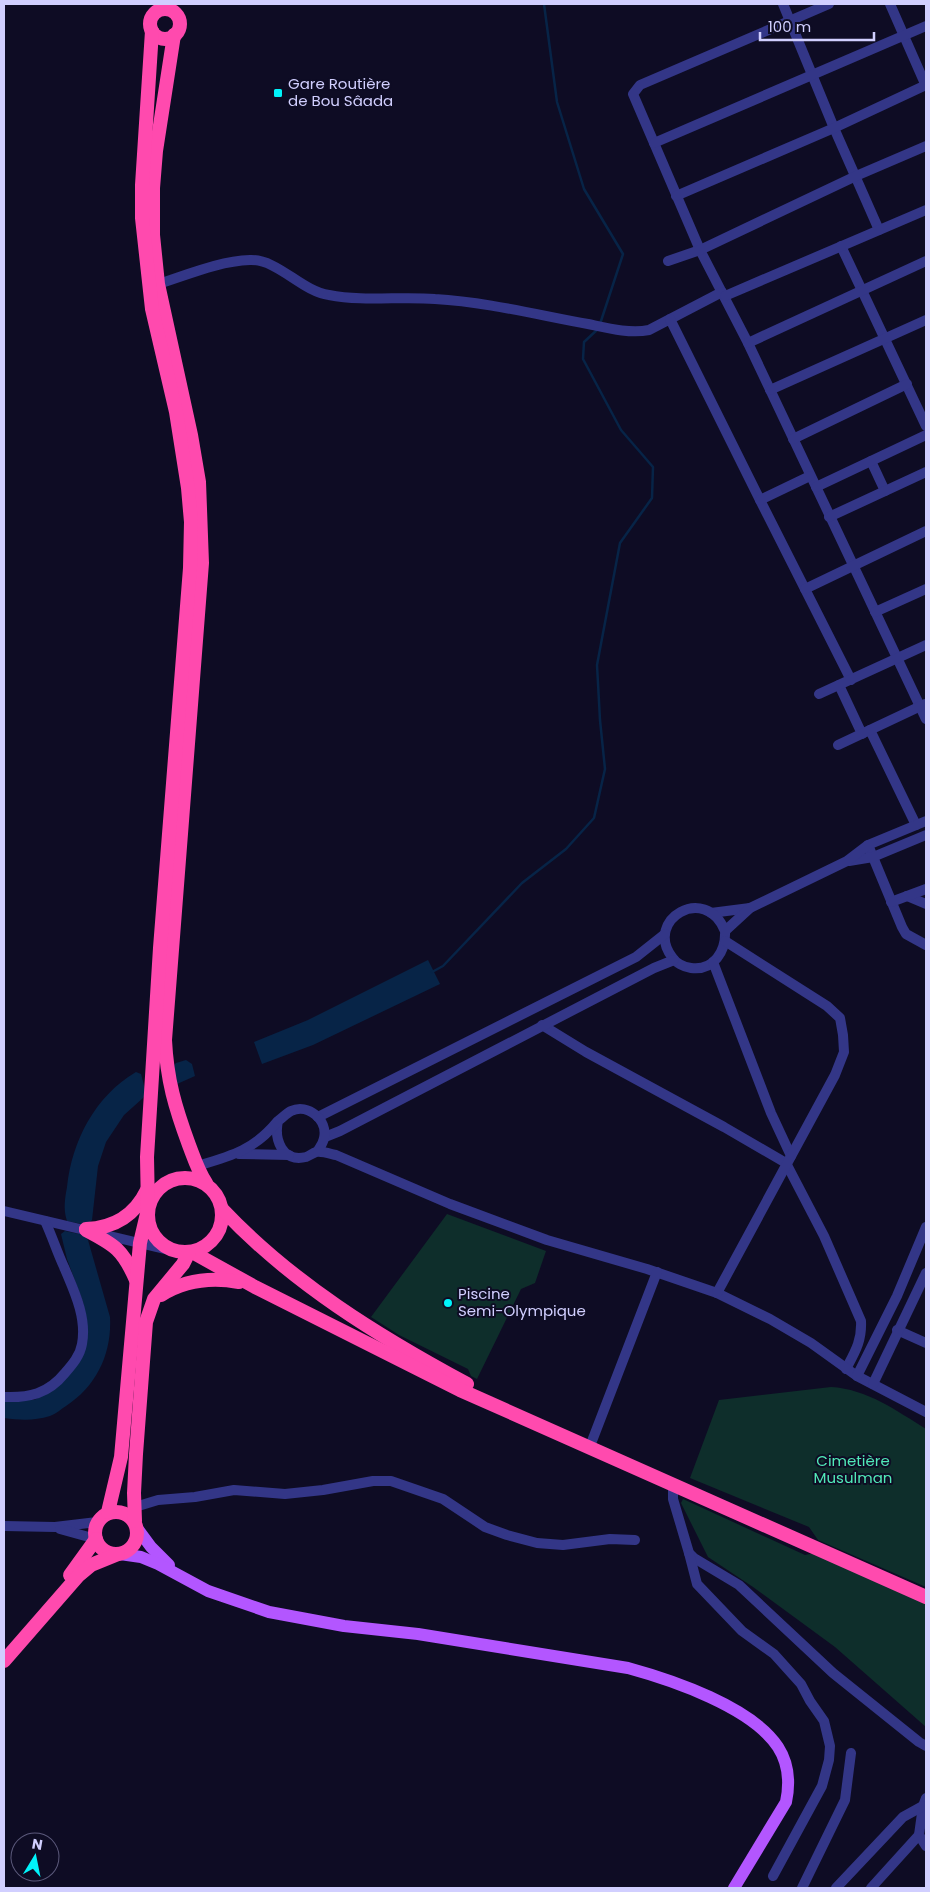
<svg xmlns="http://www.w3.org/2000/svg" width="930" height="1892" font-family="Poppins,sans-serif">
  <rect width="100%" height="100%" fill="#0e0c24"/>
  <g fill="#0e2e2b">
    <polygon points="447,1214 546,1251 535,1283 521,1289 477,1379 471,1376 468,1369 399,1335 371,1317"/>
    <path d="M831,1387C867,1389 897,1411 926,1429V1587L818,1540L809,1527L690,1478L719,1400Z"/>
    <polygon points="683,1499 805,1555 820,1552 926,1601 926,1727 835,1647 753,1587 708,1557 681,1503"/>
  </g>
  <g fill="#072447">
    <polygon points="428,960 440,984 313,1045 262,1064 254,1042 308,1020"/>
    <polygon points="186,1060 192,1064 195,1076 177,1084 173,1066 176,1063"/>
    <path d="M136,1072L141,1074L146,1093L143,1098L124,1115L106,1142L98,1166L92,1220L87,1225L67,1221C63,1209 65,1198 67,1187C72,1141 95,1096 136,1072Z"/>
    <path d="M65,1231L84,1235L88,1240L110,1317C112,1353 97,1386 66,1406C61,1409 56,1414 50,1416C34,1421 20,1420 4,1418V1400H34L48,1393L86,1335L87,1322L83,1302L67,1259L61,1234Z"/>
  </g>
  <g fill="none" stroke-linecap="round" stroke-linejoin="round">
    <g stroke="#072447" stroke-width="2.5">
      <polyline points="544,4 557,102 584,189 623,254 600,324"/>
      <polyline points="432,972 443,966 522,883 566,849 594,818 605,769 600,720 597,665 620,543 652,498 653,467 621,430 583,359 584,342 598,329"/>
    </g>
    <g stroke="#333687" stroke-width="10">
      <polyline points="783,4 834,128 879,230"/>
      <polyline points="829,4 640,85 633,94 700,250 748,343 926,719"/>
      <polyline points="890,4 926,86"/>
      <polyline points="654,143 926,26"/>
      <polyline points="676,196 834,128 926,85"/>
      <polyline points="841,246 926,426"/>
      <polyline points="668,261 700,250 856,176 926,146"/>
      <path d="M158,284C187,275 219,261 250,260C278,259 301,291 329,295C364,302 400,296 435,299C487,302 538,315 588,324C607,328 630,334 649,330L722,292"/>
      <polyline points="725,296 926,210"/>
      <polyline points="670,319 760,500 851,680"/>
      <polyline points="748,343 926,261"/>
      <polyline points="770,390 926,320"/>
      <polyline points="793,439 907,384"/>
      <polyline points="871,461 885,491"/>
      <polyline points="816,487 926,435"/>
      <polyline points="760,500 810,476"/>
      <polyline points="829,517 926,472"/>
      <polyline points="805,589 926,531"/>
      <polyline points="875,612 926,589"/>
      <polyline points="839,685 862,734"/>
      <polyline points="819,694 926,645"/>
      <polyline points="870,730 916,825"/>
      <polyline points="838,745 925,704"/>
      <polyline points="868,845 902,927 906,934 926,945"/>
      <polyline points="849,861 873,857 926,835"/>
      <polyline points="907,896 926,904"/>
      <polyline points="891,902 926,889"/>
      <polyline points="711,913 750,908"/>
      <path d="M725,931C705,883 644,920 672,957C676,963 684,967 691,968C714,971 726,951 725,931L750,908L847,861L868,845L926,821"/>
      <polyline points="713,962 771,1113 791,1156"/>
      <path d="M542,1025L586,1052L724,1127L786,1163L824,1236L861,1321C862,1341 855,1352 846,1369"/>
      <polyline points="318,1117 636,957 665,934"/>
      <polyline points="325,1137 340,1131 654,968 674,960"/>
      <path d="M317,1152C320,1147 323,1144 324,1138C328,1120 308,1103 291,1111C287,1113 282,1118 278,1121C274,1139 282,1163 306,1157C309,1156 313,1153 316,1152C322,1151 331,1154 336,1155L450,1204L547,1240L647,1269L717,1293L770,1319L811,1343L857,1376L926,1412"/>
      <polyline points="239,1154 289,1155"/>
      <path d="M197,1166C231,1156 254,1150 277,1122"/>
      <polyline points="4,1211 173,1251"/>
      <polyline points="717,1293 835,1075 844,1052 843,1035 840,1018 827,1006 725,941"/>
      <polyline points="897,1330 926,1343"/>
      <polyline points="857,1376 897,1296 926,1227"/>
      <polyline points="873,1384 926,1273"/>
      <path d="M4,1397C29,1398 48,1394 65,1373C72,1365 80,1356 82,1344C87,1317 74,1291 64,1267C57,1252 52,1236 45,1221"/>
      <polyline points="592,1441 657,1272"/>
      <polyline points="673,1484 673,1499 689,1553 694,1558 739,1585 833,1673 919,1742 926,1746"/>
      <polyline points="135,1507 158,1500 195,1497 234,1490 285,1494 323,1490 373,1481 391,1481 443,1499 485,1527 507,1535 537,1543 563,1545 610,1539 635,1540"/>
      <polyline points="4,1526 55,1527 97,1522"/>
      <polyline points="60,1529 96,1539"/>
      <polyline points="689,1553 697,1584 742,1631 774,1654 801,1684 810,1701 824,1721 830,1746 829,1760 822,1786 773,1876"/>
      <polyline points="926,1798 923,1806 919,1835 926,1846"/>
      <polyline points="802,1888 845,1800 851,1753"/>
      <polyline points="836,1888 903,1817 923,1806"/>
      <polyline points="871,1888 919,1835"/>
    </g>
    <g stroke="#b356ff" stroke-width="12">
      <polyline points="137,1528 151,1547 169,1565"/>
      <path d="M120,1554L141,1557L158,1564L208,1591L269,1612L344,1626L418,1634L628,1668C672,1680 752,1707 778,1747C789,1764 790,1783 786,1802L734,1888"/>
    </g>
    <g stroke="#ff4aae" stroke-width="14">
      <circle cx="165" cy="24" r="15"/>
      <path d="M174,35L156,151L153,188V235L158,284L191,435L199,482L202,563L165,1040C167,1080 175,1107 189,1145C194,1158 198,1171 206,1183"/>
      <circle cx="185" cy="1215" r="37"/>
      <path d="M222,1209C292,1283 378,1336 467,1384"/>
      <path d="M86,1229C114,1228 135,1215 147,1190"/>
      <path d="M86,1230C115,1245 123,1250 136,1280"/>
      <polyline points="192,1252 255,1287 460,1390 926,1597"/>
      <path d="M161,1295C185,1280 211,1277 239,1282"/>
      <circle cx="116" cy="1533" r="21"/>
      <polyline points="108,1512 121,1457 140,1243 148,1209 147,1157 160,948 190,568 191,522 188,488 176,412 152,309 142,218 142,185 152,31"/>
      <polyline points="135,1521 134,1493 136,1454 146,1322 154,1299 183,1264 189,1252"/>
      <polyline points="70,1575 96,1539"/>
      <polyline points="4,1661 79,1575 91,1565 118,1554"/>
    </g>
  </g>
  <g fill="#00f3fa" stroke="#0e0c24" stroke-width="2">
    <rect x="273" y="88" width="10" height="10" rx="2.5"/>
    <circle cx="448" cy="1303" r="5"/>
  </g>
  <g text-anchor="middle" stroke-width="4" stroke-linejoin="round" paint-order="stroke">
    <g font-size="15" fill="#d1cfff" stroke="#0e0c24" text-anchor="start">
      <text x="288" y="89">Gare Routière<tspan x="288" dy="17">de Bou Sâada</tspan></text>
      <text x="458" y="1299">Piscine<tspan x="458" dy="17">Semi-Olympique</tspan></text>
    </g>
    <g font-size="15" fill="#51e9b8" stroke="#0e0c24">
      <text x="853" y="1466">Cimetière<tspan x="853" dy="17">Musulman</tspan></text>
    </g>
  </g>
  <rect width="930" height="1892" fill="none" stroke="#d1cfff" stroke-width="10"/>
  <g transform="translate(35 1857) rotate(10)"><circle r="24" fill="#0e0c24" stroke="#5c5a7c"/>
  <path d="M0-4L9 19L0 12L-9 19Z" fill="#00f3fa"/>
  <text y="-8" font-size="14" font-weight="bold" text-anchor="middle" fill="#d1cfff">N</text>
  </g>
  <path d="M760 32v8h114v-8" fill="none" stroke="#d1cfff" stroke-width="2.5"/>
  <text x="768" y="32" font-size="15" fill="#d1cfff" stroke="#0e0c24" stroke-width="4" paint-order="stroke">100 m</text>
</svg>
